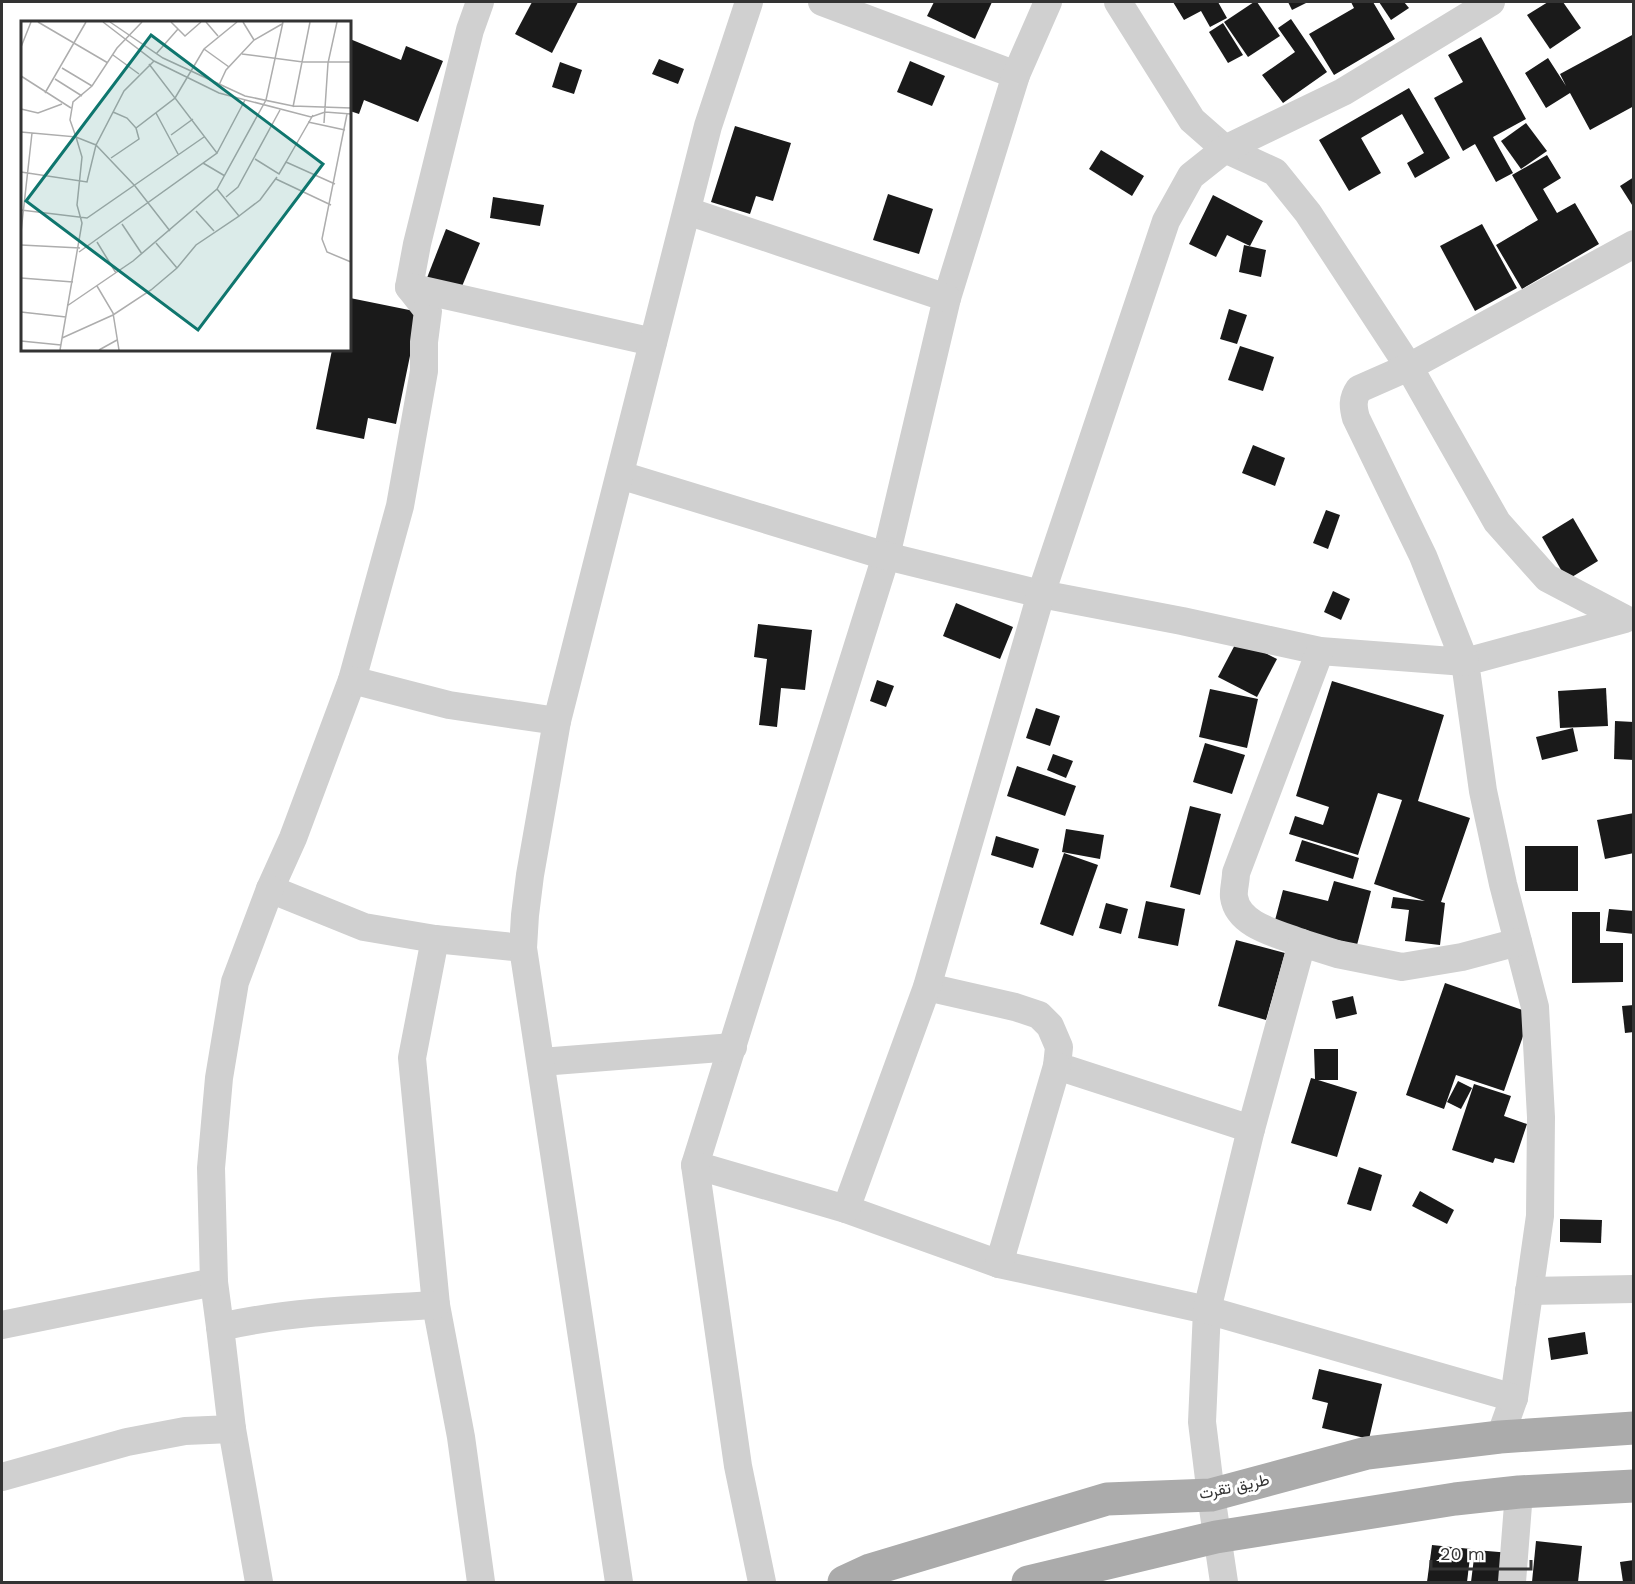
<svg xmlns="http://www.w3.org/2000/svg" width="1635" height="1584" font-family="'Work Sans',Vazirmatn,sans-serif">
  <rect width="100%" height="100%" fill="#fff"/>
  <g fill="#1a1a1a">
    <polygon points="532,2 578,2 552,53 515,34"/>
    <polygon points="934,2 992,2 975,39 927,16"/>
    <polygon points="1173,2 1218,2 1227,18 1210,27 1201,11 1184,20"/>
    <polygon points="1254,2 1257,2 1280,36 1248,57 1224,22"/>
    <polygon points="1288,2 1308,2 1292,10"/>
    <polygon points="1351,2 1373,2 1395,39 1334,75 1309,34 1354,8"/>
    <polygon points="1379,2 1404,2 1409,8 1391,20"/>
    <polygon points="1548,2 1563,2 1581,28 1550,49 1527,15"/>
    <polygon points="1291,19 1327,72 1283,103 1262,75 1295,52 1278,28"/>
    <polygon points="1223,23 1243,55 1228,63 1209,32"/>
    <polygon points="1634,34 1634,106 1590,130 1570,93 1546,108 1525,73 1548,58 1566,86 1560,74"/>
    <polygon points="1481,37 1526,119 1493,137 1513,173 1496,182 1475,144 1463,151 1434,98 1463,82 1448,55"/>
    <polygon points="350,39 401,60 406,46 443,61 418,122 364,100 359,114 350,111"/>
    <polygon points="659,59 684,69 678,84 652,74"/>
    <polygon points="910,61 945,76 932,106 897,92"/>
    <polygon points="560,62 582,70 574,94 552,87"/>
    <polygon points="1409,88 1450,158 1415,178 1407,163 1424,153 1402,114 1361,138 1381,173 1349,191 1319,140"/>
    <polygon points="1526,123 1547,151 1521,169 1501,141"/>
    <polygon points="735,126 791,143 773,201 756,196 750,214 711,202"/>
    <polygon points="1101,150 1144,176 1132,196 1089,169"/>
    <polygon points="1547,155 1561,178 1543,189 1557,213 1575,203 1599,244 1522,289 1496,245 1538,220 1512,175"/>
    <polygon points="1634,177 1634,208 1620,186"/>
    <polygon points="888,194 933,209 919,254 873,240"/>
    <polygon points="1213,195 1263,221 1250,246 1227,235 1216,257 1189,244"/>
    <polygon points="493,197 544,205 540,226 490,218"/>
    <polygon points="1482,224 1517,288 1475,311 1440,246"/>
    <polygon points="446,229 480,243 458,296 425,283"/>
    <polygon points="1244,245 1266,250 1261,277 1239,272"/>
    <polygon points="350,298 419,312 396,424 368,418 364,439 316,429 332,350 350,350"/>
    <polygon points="1229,309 1247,315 1237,344 1220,339"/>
    <polygon points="1240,346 1274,357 1263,391 1228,380"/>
    <polygon points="1253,445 1285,458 1275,486 1242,473"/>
    <polygon points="1326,510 1340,515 1328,549 1313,543"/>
    <polygon points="1573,518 1598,561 1567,580 1542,537"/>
    <polygon points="1333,591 1350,599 1341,620 1324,612"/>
    <polygon points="956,603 1013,627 1000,659 943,636"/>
    <polygon points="758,624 812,630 805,690 781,688 777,727 759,725 767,659 754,657"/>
    <polygon points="1238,639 1277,659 1257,697 1218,677"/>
    <polygon points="877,680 894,686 886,707 870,701"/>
    <polygon points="1332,681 1444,715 1418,801 1470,818 1441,902 1445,903 1440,945 1405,941 1409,910 1391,908 1393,897 1425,901 1374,884 1402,800 1378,793 1358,855 1289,834 1295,816 1323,825 1329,807 1296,796"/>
    <polygon points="1606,688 1608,726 1560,728 1558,691"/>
    <polygon points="1210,689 1258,699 1247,748 1199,737"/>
    <polygon points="1036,708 1060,716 1050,746 1026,738"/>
    <polygon points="1615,721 1634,722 1634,760 1614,759"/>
    <polygon points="1573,728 1578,751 1542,760 1536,737"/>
    <polygon points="1205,743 1245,755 1232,794 1193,782"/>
    <polygon points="1053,754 1073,761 1066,778 1047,770"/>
    <polygon points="1017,766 1076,786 1065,816 1007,796"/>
    <polygon points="1190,806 1221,814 1200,895 1170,887"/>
    <polygon points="1634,813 1634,853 1605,859 1597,820"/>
    <polygon points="1066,829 1104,835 1100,859 1062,852"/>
    <polygon points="996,836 1039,849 1033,868 991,855"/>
    <polygon points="1302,840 1359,858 1353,879 1295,861"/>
    <rect x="1525" y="846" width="53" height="45"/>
    <polygon points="1064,853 1098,865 1073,936 1040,924"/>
    <polygon points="1334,881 1371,891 1357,945 1274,924 1283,890 1328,901"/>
    <polygon points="1146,901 1185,909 1178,946 1138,938"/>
    <polygon points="1106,903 1128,909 1121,934 1099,928"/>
    <polygon points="1609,909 1634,911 1634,934 1606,931"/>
    <polygon points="1572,912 1600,912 1600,943 1623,943 1623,982 1572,983"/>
    <polygon points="1236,940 1285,953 1266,1020 1218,1006"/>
    <polygon points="1445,983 1531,1013 1504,1091 1456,1075 1444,1109 1406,1095"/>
    <polygon points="1353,996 1357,1014 1336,1019 1332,1001"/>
    <polygon points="1634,1005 1634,1032 1625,1033 1622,1006"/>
    <polygon points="1314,1049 1338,1049 1338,1080 1318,1080 1357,1092 1337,1157 1291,1143 1311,1078 1315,1079"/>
    <polygon points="1458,1081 1472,1088 1461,1109 1447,1102"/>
    <polygon points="1474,1084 1511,1096 1504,1116 1527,1124 1514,1163 1495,1158 1493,1163 1452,1150"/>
    <polygon points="1359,1167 1382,1175 1371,1211 1347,1204"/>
    <polygon points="1420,1191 1454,1210 1447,1224 1412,1206"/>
    <polygon points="1560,1219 1602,1220 1601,1243 1560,1242"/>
    <polygon points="1585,1332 1588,1354 1551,1360 1548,1338"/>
    <polygon points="1319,1369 1382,1384 1369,1439 1322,1428 1328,1403 1312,1399"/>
    <polygon points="1536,1541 1582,1546 1578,1582 1532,1582"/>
    <polygon points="1432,1545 1471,1549 1467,1582 1427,1582"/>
    <polygon points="1475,1550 1511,1553 1507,1582 1471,1582"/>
    <polygon points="1634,1560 1634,1582 1623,1582 1620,1562"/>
  </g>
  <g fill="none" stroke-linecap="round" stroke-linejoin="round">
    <g stroke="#d0d0d0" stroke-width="28">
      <polyline points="480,2 470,30 417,244 409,287 428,311 424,342 424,371 400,506 352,680 293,838 270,889 364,927 435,939 523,948"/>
      <polyline points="822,2 1016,75"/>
      <polyline points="1048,2 1016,75 947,298 886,556 695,1165 846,1209 999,1264 1207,1310 1202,1422 1211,1495 1224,1582"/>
      <polyline points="1118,2 1192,120 1225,149 1275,172 1308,213 1409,367 1497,522 1547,578 1625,619 1465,662 1483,791 1503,884 1535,1007 1541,1117 1540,1216 1514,1398 1500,1437"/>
      <polyline points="687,211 947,298"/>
      <polyline points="409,287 653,342"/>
      <path d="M620,475L886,556L1041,594L1182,621L1320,651L1465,662L1423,556L1356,418C1353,407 1352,399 1359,389L1409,367L1634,244"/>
      <polyline points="352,680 449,705 557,721"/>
      <polyline points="435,939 412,1058 436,1305 461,1437 481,1582"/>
      <path d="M1302,943C1279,934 1238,926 1234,897C1233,890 1236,881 1236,873L1320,651"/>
      <polyline points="927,987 1015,1007 1039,1015 1050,1026 1059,1047 1057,1066 1251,1129"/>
      <polyline points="541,1062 733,1047"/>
      <polyline points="695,1165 738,1466 762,1582"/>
      <polyline points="846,1209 927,987 1041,594 1166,221 1191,176 1225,149 1343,92 1491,2"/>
      <polyline points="999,1264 1057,1066"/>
      <polyline points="1529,1291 1634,1289"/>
      <polyline points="2,1325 214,1282"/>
      <polyline points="220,1327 214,1282 211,1168 219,1078 235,982 270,889"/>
      <polyline points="1514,1398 1207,1310 1251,1129 1302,943 1337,954 1402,967 1462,957 1518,942"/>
      <polyline points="232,1429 259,1582"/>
      <path d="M2,1477L127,1442L185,1431L232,1429L220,1327C291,1311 363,1309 436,1305"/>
      <polyline points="619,1582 523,948 525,915 530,875 557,721 708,126 749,2"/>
      <polyline points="1512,1582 1519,1492"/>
    </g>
    <g stroke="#ababab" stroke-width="33">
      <polyline points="844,1582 870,1570 1107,1499 1211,1495 1367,1453 1500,1437 1634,1428"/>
      <polyline points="1028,1582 1216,1537 1455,1499 1519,1492 1634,1486"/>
    </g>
  </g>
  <g text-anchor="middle" stroke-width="6" stroke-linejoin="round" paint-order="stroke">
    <g font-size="16" fill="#333" stroke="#fff">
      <text transform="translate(1234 1486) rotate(-12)" y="6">طريق تقرت</text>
    </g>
  </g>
  <g transform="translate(21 21)">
    <rect width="330" height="330" fill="#fff"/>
    <path fill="none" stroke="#adadad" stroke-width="1.5" d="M17,1L87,42M82,1L133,40L198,72L290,96L304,91L330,93M89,1L142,37L224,75L272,85L330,87M150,1L164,15L180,1M185,1L197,15M222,1L233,19M0,26L10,1M183,28L208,46M135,33L157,8M221,33L282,41H330M92,34L118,53M41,47L71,65M0,55L50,87M34,58L61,75M198,64L205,49L233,19L261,3M24,72L65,1M272,86L289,1M0,88L17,92L41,83M92,91L106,97L115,107L154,77L128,43M135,92L157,133M326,93L301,218L306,231L330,241M287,101L324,109M303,102L307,42L316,1M0,111L55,116L49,99L52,81L71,65L96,27L121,1M150,114L172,98M196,132L224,79M90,137L118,118L115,107M234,138L258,153L265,141L314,163M265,141L292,94M182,142L204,155M0,151L66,161L75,124L114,165L149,210M255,158L310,184M205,176L217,166L259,89M0,189L66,197L183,116M175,190L193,210M218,195L239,179L256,156M101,203L121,233M0,211L11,112M76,221L95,252M135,222L156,247M0,224L59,227M58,231L196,132L154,77L183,28L216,1M0,257L52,261M76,265L92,292L98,329M46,285L112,240L196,168L245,79L262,1M0,291L45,296M41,317L92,294L130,269L156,247L175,224L218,195L196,168M0,320L40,324M39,329L61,202L56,184L61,136L55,116L75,124L103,70L133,40M78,329L96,319"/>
    <path fill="#0f766e" fill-opacity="0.15" stroke="#0f766e" stroke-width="3" d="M130,14L302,143L177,309L5,180Z"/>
    <rect width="330" height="330" fill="none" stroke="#333" stroke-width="3"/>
  </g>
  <rect width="1635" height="1584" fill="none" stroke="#333333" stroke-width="6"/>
  <path d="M1431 1560v9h100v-9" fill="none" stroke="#333333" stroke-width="3"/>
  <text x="1440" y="1560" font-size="18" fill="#333333" stroke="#ffffff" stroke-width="4.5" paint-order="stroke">20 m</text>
</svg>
